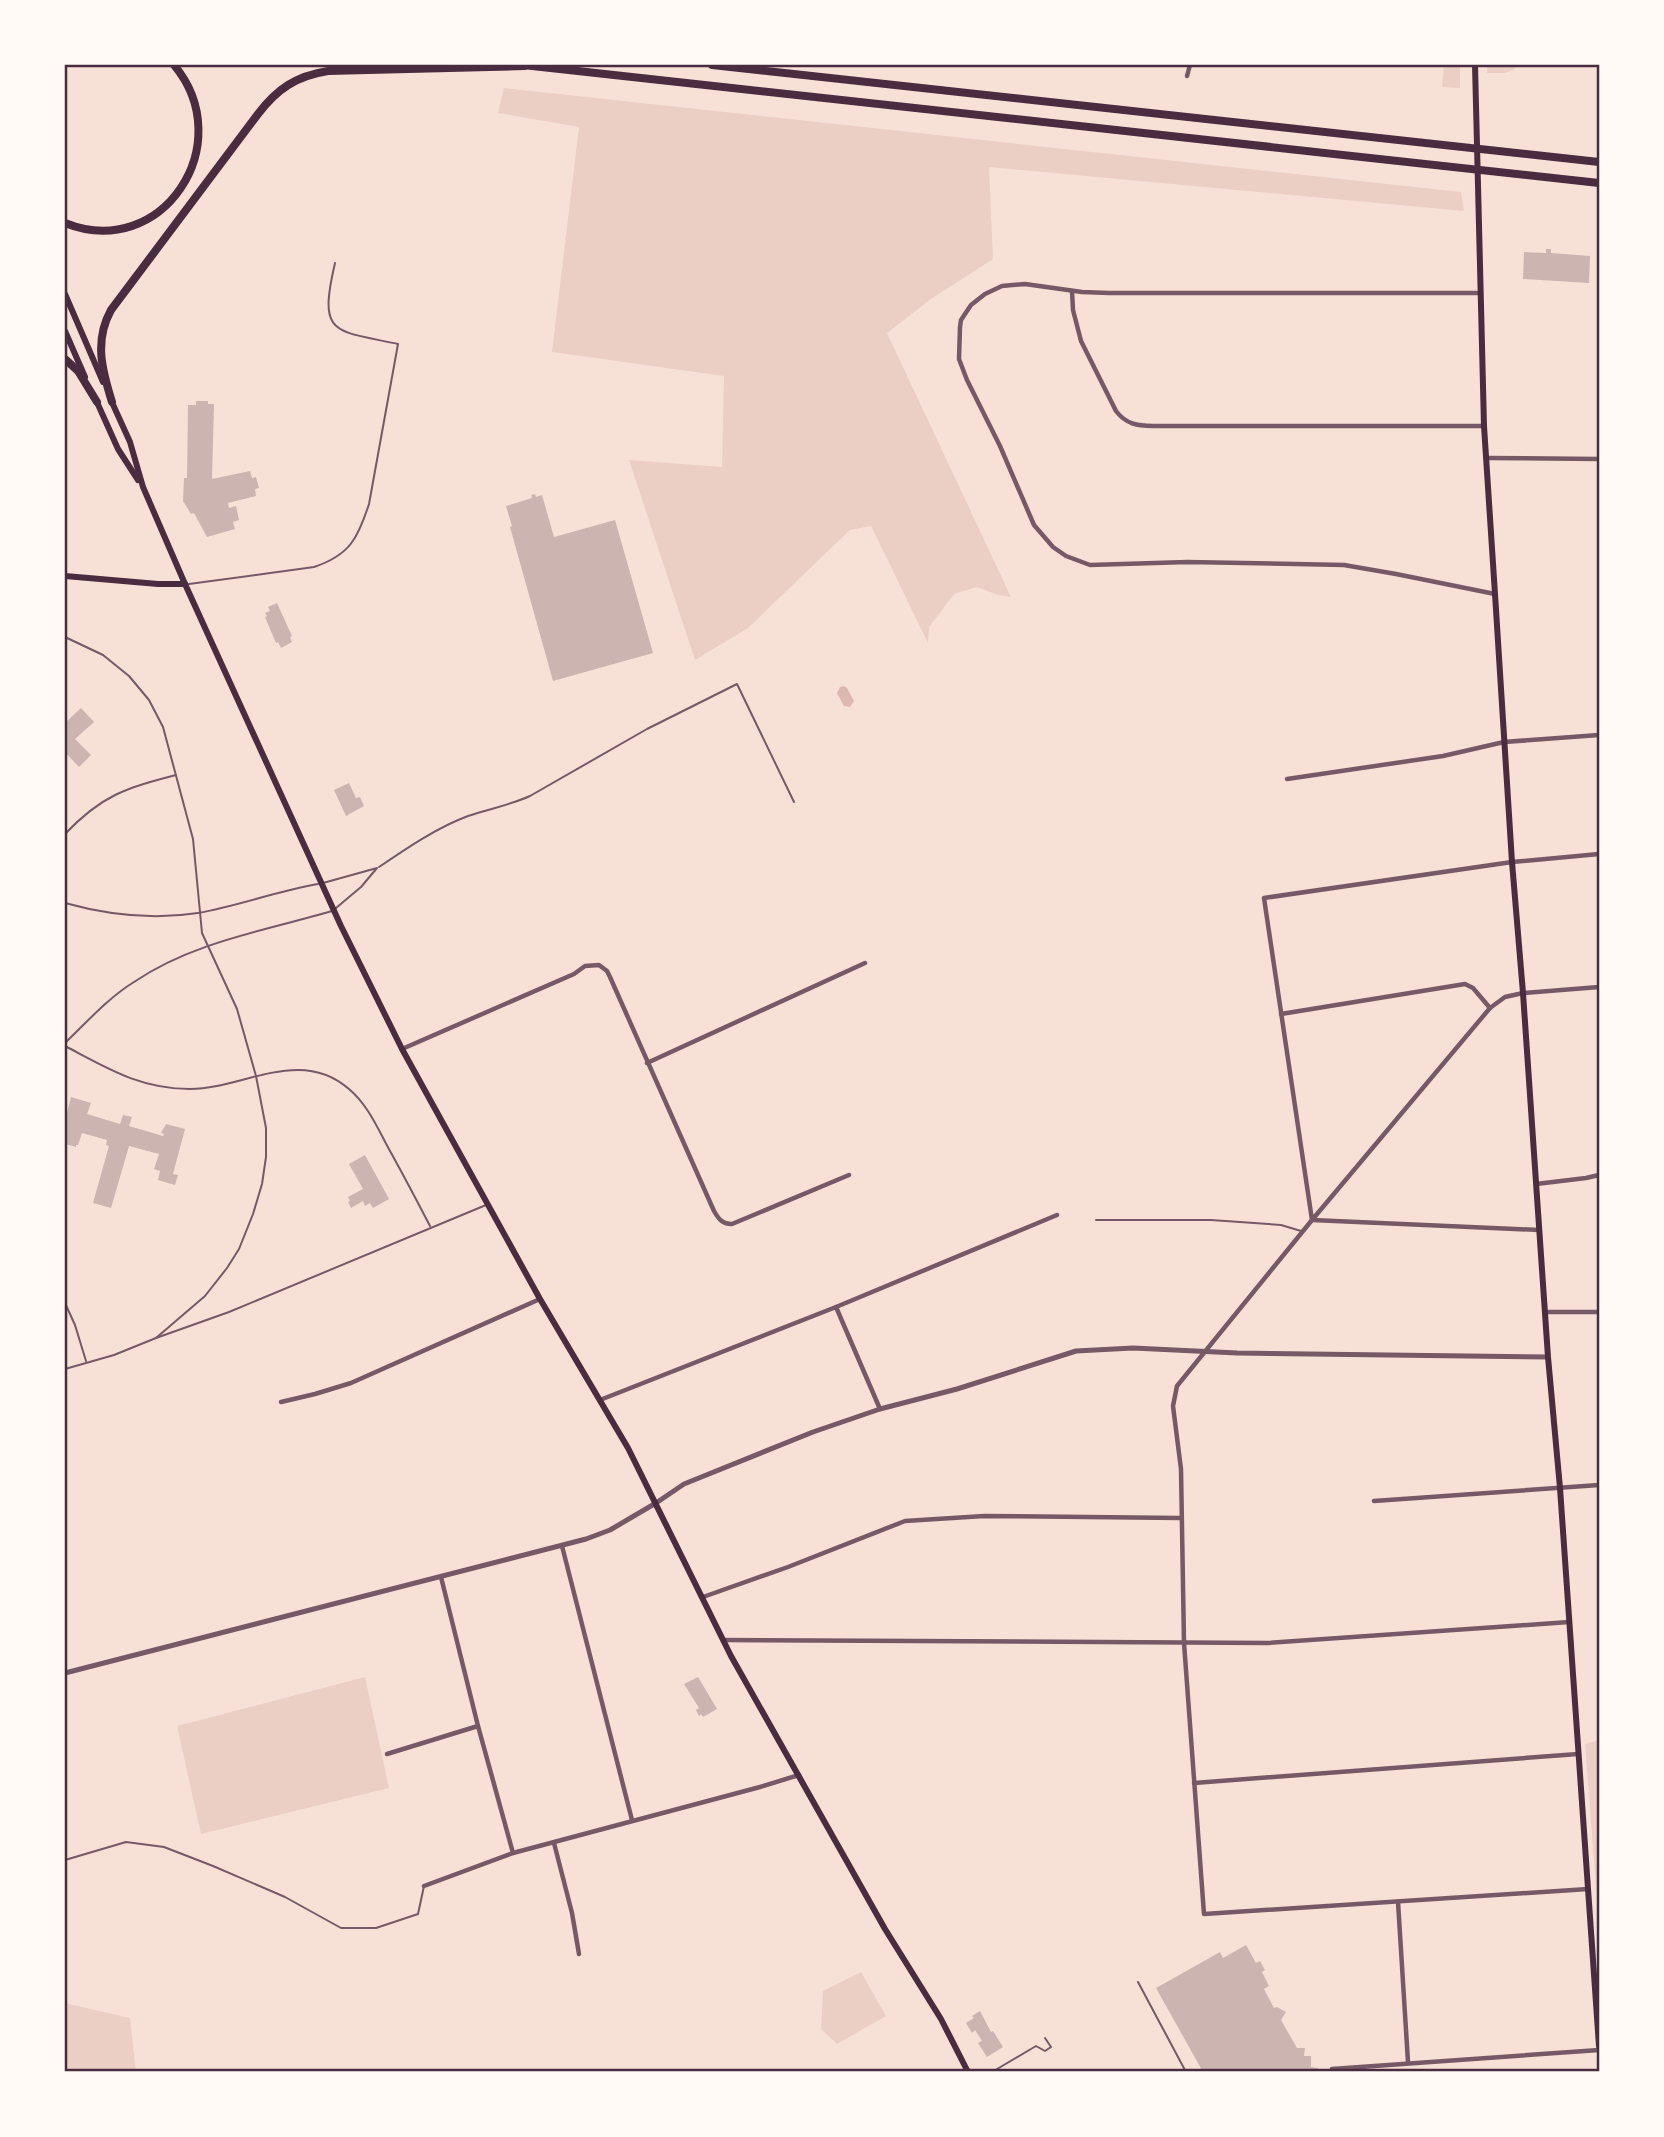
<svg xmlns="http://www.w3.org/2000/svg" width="1664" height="2137" font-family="Figtree,sans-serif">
  <rect width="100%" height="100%" fill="#f7e1d7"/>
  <g fill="#ebcfc5">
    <polygon points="1444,65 1460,65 1460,88 1442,87"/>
    <polygon points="1487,65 1514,65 1516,68 1506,73 1487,73"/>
    <polygon points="504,88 1461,192 1464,211 989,167 993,259 931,299 887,333 1011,597 998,595 977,587 954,594 929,627 928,643 871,526 850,530 748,628 695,660 629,460 722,467 724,376 552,352 579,127 498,113"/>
    <polygon points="365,1677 389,1788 201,1834 177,1726"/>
    <polygon points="1599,1740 1599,1927 1585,1744"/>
    <polygon points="861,1972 886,2016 837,2044 821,2029 823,1991"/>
    <polygon points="65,2003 130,2018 136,2072 65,2072"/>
  </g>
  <polygon fill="#dcb8b0" points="844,686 847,688 854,701 850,707 844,706 837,693 840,687"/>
  <g fill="#ccb4b1">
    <polygon points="1546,249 1551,249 1551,253 1590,256 1589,283 1523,279 1524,252 1546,253"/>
    <polygon points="196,401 208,401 208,404 214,404 212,479 250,471 252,478 256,477 259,488 255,489 256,496 228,503 229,508 236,506 239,520 233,522 235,529 207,537 194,513 191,514 183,501 184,478 187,478 188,405 196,405"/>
    <polygon points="535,494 536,497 542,495 554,537 615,520 653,653 553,681 510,527 512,526 506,506 532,498 531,495"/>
    <polygon points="277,603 292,636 290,637 292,642 281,648 278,642 276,643 265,617 267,616 265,613 270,611 268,607"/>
    <polygon points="81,708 94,722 75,739 91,755 79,767 65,752 65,723"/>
    <polygon points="349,783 356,798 360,797 364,806 346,816 334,790"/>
    <polygon points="71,1097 91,1103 87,1114 120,1124 123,1115 132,1117 129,1126 163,1136 164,1134 161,1133 166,1124 185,1129 173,1174 178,1175 175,1185 158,1180 160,1171 154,1169 159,1154 129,1146 111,1208 93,1203 109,1146 106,1145 107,1140 82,1133 78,1145 76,1145 76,1147 65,1144 65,1121"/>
    <polygon points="365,1155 389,1199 373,1208 370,1203 365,1206 363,1201 351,1208 348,1202 350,1201 348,1197 363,1189 349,1164"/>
    <polygon points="698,1677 717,1709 703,1717 701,1714 699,1716 696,1710 699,1708 684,1684"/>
    <polygon points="1246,1945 1256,1963 1260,1961 1265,1970 1262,1972 1269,1986 1264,1989 1274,2008 1277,2007 1286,2012 1281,2020 1297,2048 1305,2048 1304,2056 1311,2056 1311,2067 1318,2068 1318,2072 1203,2072 1156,1988 1220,1952 1223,1958"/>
    <polygon points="980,2011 991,2032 993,2031 1003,2047 987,2057 978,2043 982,2041 975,2030 972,2033 966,2023 974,2018 972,2016"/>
  </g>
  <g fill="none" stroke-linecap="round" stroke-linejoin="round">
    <g stroke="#755966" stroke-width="2">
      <path d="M189,584L314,567C350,555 358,538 369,504L398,344C333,330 318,336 335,263"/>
      <polyline points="65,637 103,655 129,676 149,700 163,727 193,839 202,933 237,1009 256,1076 266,1128 266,1157 262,1184 253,1214 239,1249 227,1268 205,1296 156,1338"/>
      <path d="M65,834C102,795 126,788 176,775"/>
      <path d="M379,867C407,848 436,828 468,816C489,809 510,805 530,796L647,729L737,684L794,802"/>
      <polyline points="323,883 377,868 361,887 336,908"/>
      <path d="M65,903C108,915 153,920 198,913C238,906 277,891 318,884"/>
      <path d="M65,1043C87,1022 108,998 134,982C193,942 264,931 332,911"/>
      <path d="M65,1046C107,1068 140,1089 190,1089C243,1089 300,1046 349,1089C368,1105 378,1129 390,1151C404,1176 417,1201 430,1226"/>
      <polyline points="1096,1220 1211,1220 1281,1225 1301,1231"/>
      <polyline points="65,1303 75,1325 86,1361"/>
      <polyline points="65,1369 114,1355 156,1338 229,1312 486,1205"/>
      <polyline points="65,1860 126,1842 164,1847 213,1866 285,1897 341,1928 376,1928 418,1914 424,1886"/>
      <polyline points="1138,1982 1186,2072"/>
      <polyline points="992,2072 1036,2046 1045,2051 1051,2047 1045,2038"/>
    </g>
    <g stroke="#755966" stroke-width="4.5">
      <polyline points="1187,76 1190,65"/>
      <path d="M1072,291L1073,310L1081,341L1116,411C1126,424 1137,426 1153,426H1484"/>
      <polyline points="1480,293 1109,293 1082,292 1025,284 1002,286 985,294 971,305 961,320 960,327 959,359 967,380 1000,446 1034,525 1053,547 1066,556 1090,565 1187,562 1344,565 1396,574 1495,594"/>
      <polyline points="1486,458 1599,459"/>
      <polyline points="1287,779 1443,756 1504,742 1599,735"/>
      <polyline points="1281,1014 1465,984 1473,988 1490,1008"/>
      <path d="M402,1049L574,974L585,966L599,965L607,971L610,977L714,1211C719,1220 723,1224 732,1224L849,1175"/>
      <polyline points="647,1063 865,963"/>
      <polyline points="1536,1184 1586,1178 1599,1175"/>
      <polyline points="1539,1230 1312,1220 1264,898 1512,862 1599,854"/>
      <polyline points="836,1307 880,1409"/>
      <polyline points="1546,1312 1599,1312"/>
      <polyline points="600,1400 836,1307 1057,1215"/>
      <polyline points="281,1402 315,1394 351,1383 540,1299"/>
      <polyline points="1374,1501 1599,1485"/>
      <polyline points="562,1546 632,1820"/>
      <polyline points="441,1577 478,1726 513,1853"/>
      <polyline points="703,1597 788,1567 905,1521 984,1516 1181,1518"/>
      <polyline points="724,1640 1268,1643 1569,1622"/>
      <polyline points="387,1754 478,1726"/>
      <polyline points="1194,1783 1578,1754"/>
      <polyline points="554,1843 572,1913 579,1954"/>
      <polyline points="424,1886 513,1853 760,1787 799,1775"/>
      <polyline points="1588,1889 1204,1914 1184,1643 1181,1469 1173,1406 1177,1386 1312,1220 1490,1008 1505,997 1523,993 1599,987"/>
      <polyline points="1398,1902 1408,2062"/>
      <polyline points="1332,2069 1599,2050"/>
    </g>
    <polyline stroke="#755966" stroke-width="5" points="65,1673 586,1539 610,1530 656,1503 684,1484 813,1432 880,1409 957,1389 1076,1351 1133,1348 1237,1353 1548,1357"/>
    <g stroke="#4a2c40" stroke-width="6">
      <polyline points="1475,65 1484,426 1495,594 1512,862 1523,993 1548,1357 1560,1488 1599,2046"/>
      <polyline points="65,294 103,382"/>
      <polyline points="65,331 85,377"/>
      <polyline points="110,398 130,442 143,487 185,584 341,926 402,1049 540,1299 628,1448 731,1656 885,1929 941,2019 968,2072"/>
      <polyline points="96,400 118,449 138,480"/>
      <polyline points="65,576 158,584 185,584"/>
    </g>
    <g stroke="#4a2c40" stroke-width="8">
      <polyline points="523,65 1599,183"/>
      <polyline points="712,65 1599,162"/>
      <path d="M65,223C162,262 240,144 174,65"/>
      <polyline points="65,359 78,371 97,402"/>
      <path d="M112,402C102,370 94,341 111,310L258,114C277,89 296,76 328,71L525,66"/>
    </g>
  </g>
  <rect width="1664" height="2137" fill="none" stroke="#fffaf5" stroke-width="133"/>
  <rect x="66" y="66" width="1532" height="2004" fill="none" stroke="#4a2c40" stroke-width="2.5"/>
</svg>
